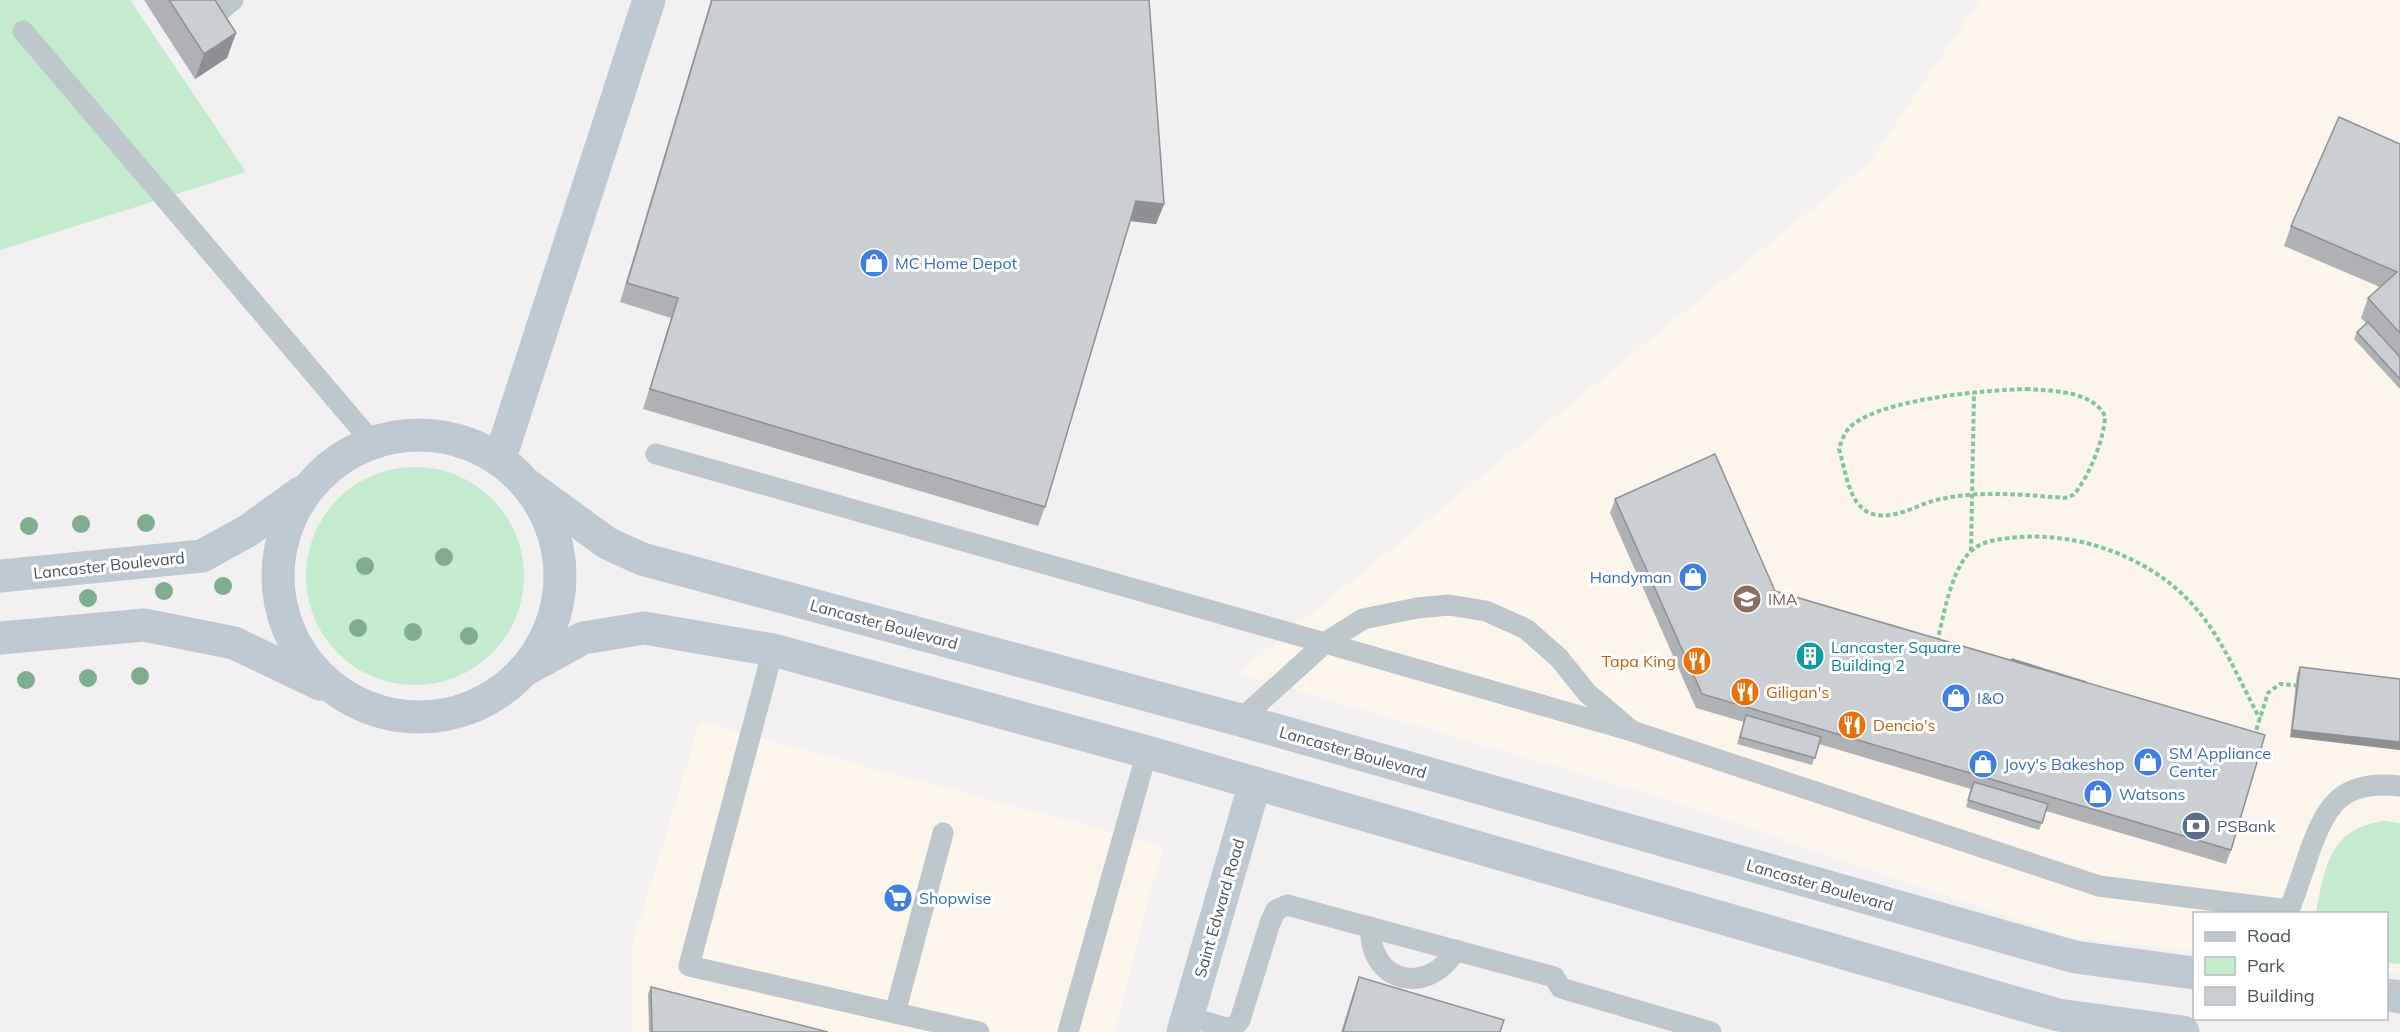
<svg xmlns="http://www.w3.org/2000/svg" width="2400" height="1032" font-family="Mulish,sans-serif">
  <rect width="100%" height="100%" fill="#f2f0f0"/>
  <g fill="#fbf5ec">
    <polygon points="1980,0 2400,0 2400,973 2387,972 2386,914 2194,914 2194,951 2066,937 1656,796 1238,673 1869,163"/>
    <polygon points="700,722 1163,846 1114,1032 632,1032 631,950"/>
  </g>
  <g fill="#c3ebce">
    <polygon points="0,0 130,0 246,172 0,250"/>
    <circle cx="415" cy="576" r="109"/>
    <path d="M2384,821L2400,823V964L2387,963L2386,914L2316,913C2325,867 2329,829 2384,821Z"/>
  </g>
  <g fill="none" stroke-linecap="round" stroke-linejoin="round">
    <g stroke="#7ec69a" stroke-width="4" stroke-dasharray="4.5 3" stroke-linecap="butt">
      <path d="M2026,389C2053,391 2091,390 2105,416C2105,437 2088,480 2073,495L2065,498C2024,495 1982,490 1941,499C1918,503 1889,525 1866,511C1848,500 1845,468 1839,449C1841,442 1844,434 1849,428C1877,399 1986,390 2026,389Z"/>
      <polyline points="1971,551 1974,392"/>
      <path d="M1937,642C1944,615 1950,574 1969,553C1981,541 1994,540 2010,538C2075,530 2149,556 2193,605C2222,637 2239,680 2260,719"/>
      <polyline points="2254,737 2268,693 2280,684 2301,686"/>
    </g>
    <g stroke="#bdc6cb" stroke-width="21">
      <polyline points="216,14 233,0"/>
      <polyline points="23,31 372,442"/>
      <polyline points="656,454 1325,643"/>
      <polyline points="773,650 689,966 979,1032"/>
      <polyline points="1240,720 1325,643"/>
      <polyline points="1632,731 1587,693 1559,658 1526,629 1486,611 1449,605 1417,608 1363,619 1325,643 1632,731 2099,886 2289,910"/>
      <path d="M2288,914C2295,894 2302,875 2308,856C2326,805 2341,779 2400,786"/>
      <path d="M1371,927C1368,983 1428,997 1456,950"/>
      <polyline points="895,1013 943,833"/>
      <polyline points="1187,1016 1226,1028 1234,1027 1240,1020 1270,923 1276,910 1287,905 1554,977 1561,988 1711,1032"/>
      <polyline points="1068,1032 1147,752"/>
    </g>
    <g stroke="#bec8d0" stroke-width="33">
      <circle cx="419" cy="576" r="141"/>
      <polyline points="500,458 649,0"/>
      <polyline points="529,486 607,543 642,559 1240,720 2075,957 2194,973"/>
      <polyline points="0,576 202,556 249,530 300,493"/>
      <polyline points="0,638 144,625 234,643 320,684"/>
      <polyline points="523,671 583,638 644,628 773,650 1147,752 2058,1015 2183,1032"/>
      <polyline points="2386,995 2400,997"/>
      <polyline points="1183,1032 1255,783"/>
    </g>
  </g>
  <g fill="#7ead90">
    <circle cx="146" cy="523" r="9"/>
    <circle cx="81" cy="524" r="9"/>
    <circle cx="29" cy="526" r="9"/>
    <circle cx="444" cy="557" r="9"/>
    <circle cx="365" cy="566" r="9"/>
    <circle cx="223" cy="586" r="9"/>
    <circle cx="164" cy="591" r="9"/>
    <circle cx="88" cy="598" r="9"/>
    <circle cx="358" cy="628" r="9"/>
    <circle cx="413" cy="632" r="9"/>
    <circle cx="469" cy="636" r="9"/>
    <circle cx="140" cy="676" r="9"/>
    <circle cx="88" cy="678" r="9"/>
    <circle cx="26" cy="680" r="9"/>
  </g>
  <g fill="#afb1b5">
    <polygon points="144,0 215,0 236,33 227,58 195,79"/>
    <polygon points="711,0 1149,0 1164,204 1156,224 1130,221 1045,507 1038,526 643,409 671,318 620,302"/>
    <polygon points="2400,144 2400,389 2354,339 2357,332 2366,323 2361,318 2368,298 2380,287 2284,246 2291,226"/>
    <polygon points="1615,499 1775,591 2086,682 2231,850 2226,864 2046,811 2039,830 1966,807 1971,789 1819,744 1812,765 1737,744 1744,722 1696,708 1610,513"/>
    <polygon points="2300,667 2400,679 2400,750 2290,737 2297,674"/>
    <polygon points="1359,977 1500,1032 1341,1032 1352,997"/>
    <polygon points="651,987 828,1032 649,1032 648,994"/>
  </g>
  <g fill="#8e9093">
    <polygon points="236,33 227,58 195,79 204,54"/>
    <polygon points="1136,201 1164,204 1156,224 1129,221"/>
    <polygon points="2292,730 2400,742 2400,750 2290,737"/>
  </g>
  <g fill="#cbced2" stroke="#8e9093" stroke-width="1.5">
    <polygon points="169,0 215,0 236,33 204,54"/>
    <polygon points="712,0 1149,0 1164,204 1136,201 1045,507 650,389 678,298 627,283"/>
    <polygon points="2339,117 2400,144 2400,333 2368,298 2397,272 2291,226"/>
    <polygon points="2368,322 2400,357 2400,379 2357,332"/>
    <polygon points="1715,454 1775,591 2265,735 2231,850 1702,694 1615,499"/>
    <polygon points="2012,659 2086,682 2012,660"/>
    <polygon points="2300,667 2400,679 2400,742 2292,730"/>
    <polygon points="1746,715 1821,737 1815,758 1740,737"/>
    <polygon points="1974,782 2048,804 2042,823 1968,800"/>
    <polygon points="1359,977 1504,1020 1500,1032 1343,1032"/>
    <polygon points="651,987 828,1032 652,1032"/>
  </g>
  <defs>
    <g id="shop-disc" transform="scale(1.5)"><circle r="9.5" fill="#3f7fe0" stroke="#fff"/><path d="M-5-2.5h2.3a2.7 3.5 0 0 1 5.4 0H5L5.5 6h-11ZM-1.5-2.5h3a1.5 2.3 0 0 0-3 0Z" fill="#fff"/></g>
    <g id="school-disc" transform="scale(1.5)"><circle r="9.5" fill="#8d6e63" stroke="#fff"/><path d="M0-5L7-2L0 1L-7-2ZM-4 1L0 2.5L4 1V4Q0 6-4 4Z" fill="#fff"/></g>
    <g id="building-disc" transform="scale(1.5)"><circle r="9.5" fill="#0f9aa8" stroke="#fff"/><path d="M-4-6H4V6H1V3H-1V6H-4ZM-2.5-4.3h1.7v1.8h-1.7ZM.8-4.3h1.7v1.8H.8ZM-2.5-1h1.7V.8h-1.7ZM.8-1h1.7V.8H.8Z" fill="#fff"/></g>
    <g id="restaurant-disc" transform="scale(1.5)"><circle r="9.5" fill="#e8710a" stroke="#fff"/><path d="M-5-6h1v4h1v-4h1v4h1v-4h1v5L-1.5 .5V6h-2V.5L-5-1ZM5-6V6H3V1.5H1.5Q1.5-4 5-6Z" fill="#fff"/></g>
    <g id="bank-disc" transform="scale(1.5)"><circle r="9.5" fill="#5c6f8a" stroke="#fff"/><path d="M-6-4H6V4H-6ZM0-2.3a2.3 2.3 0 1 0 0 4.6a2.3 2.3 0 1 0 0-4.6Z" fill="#fff"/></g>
    <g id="supermarket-disc" transform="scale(1.5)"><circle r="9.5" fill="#3f7fe0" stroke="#fff"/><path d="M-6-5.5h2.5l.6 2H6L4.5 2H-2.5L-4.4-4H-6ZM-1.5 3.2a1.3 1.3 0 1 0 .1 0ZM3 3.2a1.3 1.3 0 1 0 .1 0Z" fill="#fff"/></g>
  </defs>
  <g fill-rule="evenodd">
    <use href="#shop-disc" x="874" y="263"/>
    <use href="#shop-disc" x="1693" y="577"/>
    <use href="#school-disc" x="1747" y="599"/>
    <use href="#building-disc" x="1810" y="656"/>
    <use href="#restaurant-disc" x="1697" y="661"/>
    <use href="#restaurant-disc" x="1745" y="692"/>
    <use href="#shop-disc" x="1956" y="698"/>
    <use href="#restaurant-disc" x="1852" y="725"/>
    <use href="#shop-disc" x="2148" y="762"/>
    <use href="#shop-disc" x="1983" y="764"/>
    <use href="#shop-disc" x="2098" y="794"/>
    <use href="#bank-disc" x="2196" y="826"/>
    <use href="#supermarket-disc" x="898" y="898"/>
  </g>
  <g text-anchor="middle" stroke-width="6" stroke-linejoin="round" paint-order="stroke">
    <g font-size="16" fill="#366cbe" stroke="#fff" text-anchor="start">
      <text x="895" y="269">MC Home Depot</text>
      <text x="1672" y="583" text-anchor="end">Handyman</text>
      <text x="1977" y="704">I&amp;O</text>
      <text x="2169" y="759">SM Appliance<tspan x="2169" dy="18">Center</tspan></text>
      <text x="2004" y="770">Jovy's Bakeshop</text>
      <text x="2119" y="800">Watsons</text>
      <text x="919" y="904">Shopwise</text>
    </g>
    <g font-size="16" fill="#4a555c" stroke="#fff">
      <text transform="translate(109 565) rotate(-6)" y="6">Lancaster Boulevard</text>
      <text transform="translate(884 624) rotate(15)" y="6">Lancaster Boulevard</text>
      <text transform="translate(1353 752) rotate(16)" y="6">Lancaster Boulevard</text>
      <text transform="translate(1820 885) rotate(16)" y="6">Lancaster Boulevard</text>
      <text transform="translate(1219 908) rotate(-74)" y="6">Saint Edward Road</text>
    </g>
    <g font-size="16" fill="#785e54" stroke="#fff" text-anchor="start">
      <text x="1768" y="605">IMA</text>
    </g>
    <g font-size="16" fill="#0d838f" stroke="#fff" text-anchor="start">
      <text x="1831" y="653">Lancaster Square<tspan x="1831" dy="18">Building 2</tspan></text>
    </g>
    <g font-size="16" fill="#c56008" stroke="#fff" text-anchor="start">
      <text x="1676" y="667" text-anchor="end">Tapa King</text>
      <text x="1766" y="698">Giligan's</text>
      <text x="1873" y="731">Dencio's</text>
    </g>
    <g font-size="16" fill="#4e5e75" stroke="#fff" text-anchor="start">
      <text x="2217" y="832">PSBank</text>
    </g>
  </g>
  <rect x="2193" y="912" width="195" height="108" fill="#ffffff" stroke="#b7bbbe" stroke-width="1.5"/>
  <rect x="2205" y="932" width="30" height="9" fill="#bec8d0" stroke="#b7bbbe" stroke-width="1.5"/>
  <text x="2247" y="942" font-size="18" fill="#4a555c">Road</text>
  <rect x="2205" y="957" width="30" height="18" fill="#c3ebce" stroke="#b7bbbe" stroke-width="1.5"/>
  <text x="2247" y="972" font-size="18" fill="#4a555c">Park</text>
  <rect x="2205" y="987" width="30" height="18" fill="#cbced2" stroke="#b7bbbe" stroke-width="1.5"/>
  <text x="2247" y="1002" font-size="18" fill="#4a555c">Building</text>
</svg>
